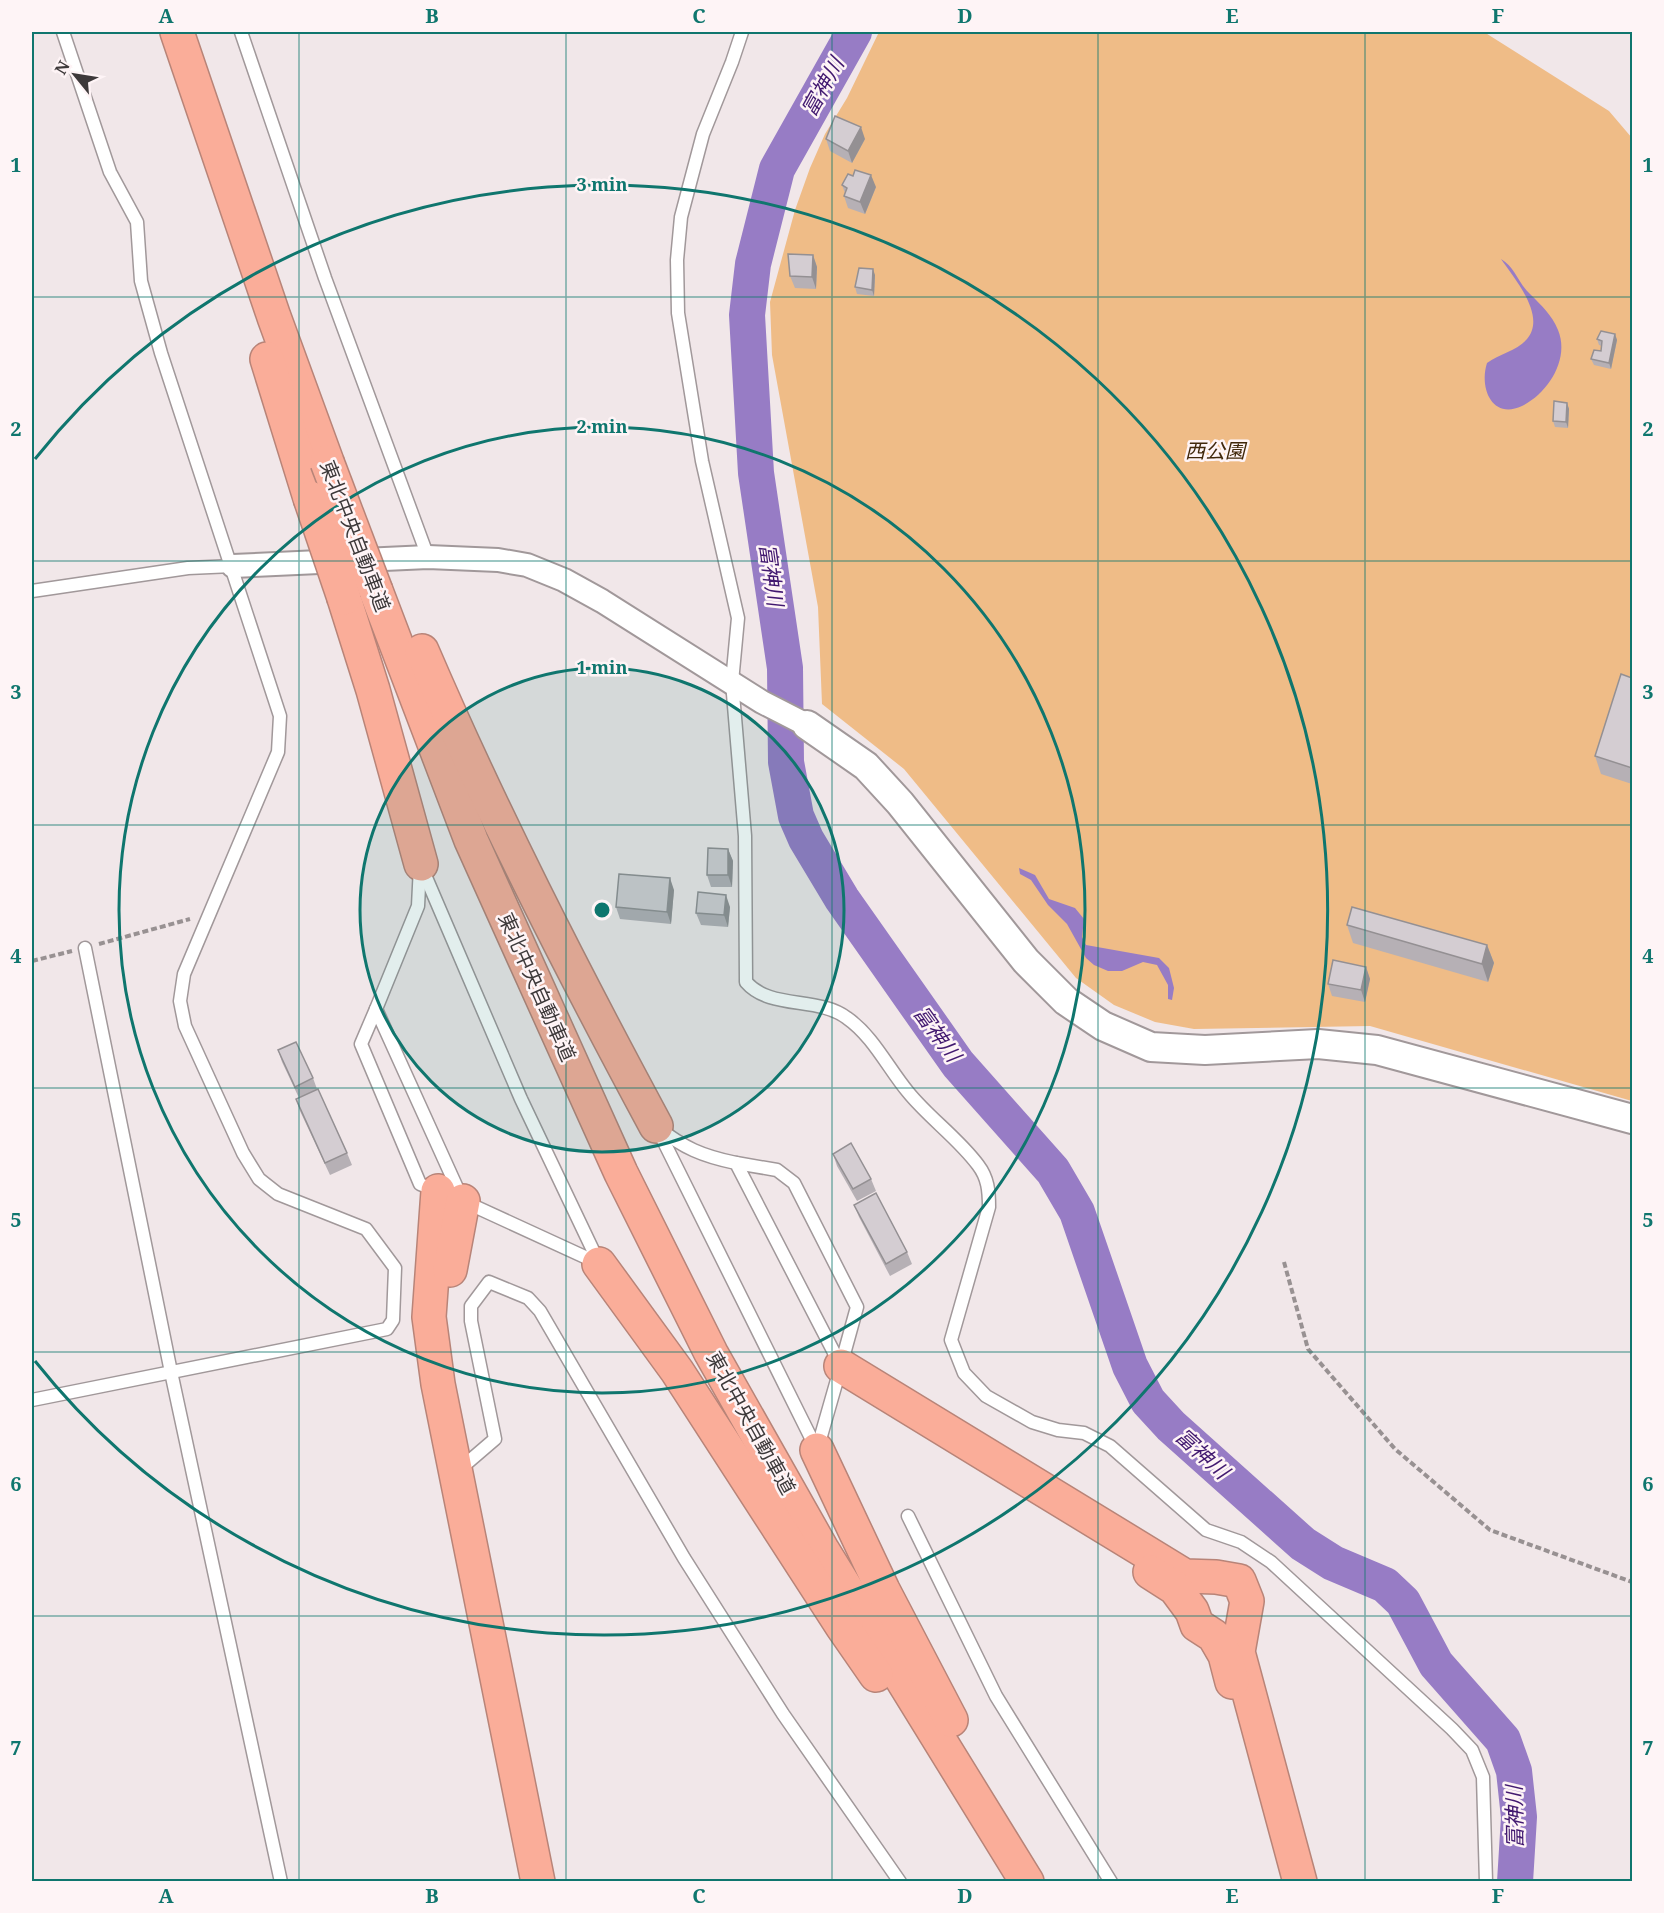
<svg xmlns="http://www.w3.org/2000/svg" width="1664" height="1913" font-family="'Noto Serif','Noto Sans JP',serif">
  <rect width="100%" height="100%" fill="#f1e7e9"/>
  <polygon fill="#efbc87" points="879,32 1484,32 1609,111 1632,138 1632,1101 1370,1026 1194,1029 1155,1022 1114,1005 1076,978 904,769 822,704 818,607 772,355 770,302 795,210 810,168 825,134 847,98"/>
  <g fill="#977cc5">
    <path d="M1501,259C1515,267 1518,283 1530,294C1541,305 1552,315 1558,330C1570,359 1548,393 1522,406C1492,420 1479,388 1487,363C1499,354 1518,350 1527,339C1547,316 1514,278 1501,259Z"/>
    <polygon points="1019,868 1035,875 1049,899 1075,908 1084,919 1082,937 1086,945 1159,958 1169,968 1174,988 1172,1000 1168,999 1168,985 1157,965 1143,962 1122,971 1108,971 1094,965 1086,958 1067,924 1048,905 1031,880 1020,874"/>
  </g>
  <g fill="none" stroke-linecap="round" stroke-linejoin="round">
    <polyline stroke="#977cc5" stroke-width="36" points="854,32 777,169 753,264 747,315 756,473 785,668 786,762 796,816 806,839 842,899 958,1064 1053,1171 1077,1212 1130,1366 1148,1401 1171,1426 1303,1544 1333,1563 1385,1585 1403,1602 1436,1664 1503,1740 1514,1771 1519,1817 1515,1882"/>
    <g stroke="#a1989a" stroke-width="15">
      <g id="service">
        <polyline points="241,32 325,278 428,557"/>
        <path d="M742,32L732,62L703,134L681,217L677,260L678,313L702,461L738,618L732,682L745,836L746,982C770,1010 818,996 847,1018C873,1036 888,1068 908,1092C929,1118 958,1138 978,1165C988,1178 989,1191 989,1207L951,1340L964,1373L986,1396L1032,1422L1058,1430L1084,1433L1110,1446L1206,1530L1241,1542L1271,1562L1452,1729L1472,1750L1483,1777L1486,1882"/>
        <polyline points="32,591 188,568 233,566"/>
        <polyline points="420,866 418,906 376,1009 463,1201 598,1263"/>
        <polyline points="422,868 521,1099 599,1263"/>
        <polyline points="85,948 171,1372 281,1882"/>
        <polyline points="376,1009 361,1044 420,1184 437,1191"/>
        <path d="M657,1127C684,1148 702,1156 736,1163L841,1366L817,1450"/>
        <polyline points="658,1130 817,1450"/>
        <polyline points="736,1163 777,1170 794,1183 857,1307 841,1365"/>
        <polyline points="32,1400 387,1329 393,1320 395,1268 366,1229 278,1194 259,1179 243,1153 185,1026 180,1001 184,974 278,752 280,716 161,353 141,281 137,222 110,172 63,32"/>
        <polyline points="467,1463 495,1439 471,1321 471,1306 489,1282 528,1298 540,1311 684,1558 783,1714 900,1882"/>
        <polyline points="908,1516 996,1696 1111,1882"/>
      </g>
    </g>
    <g stroke="#a1989a" stroke-width="26">
      <polyline id="minor" points="233,566 428,557 498,560 527,565 564,580 602,601 762,702 807,725"/>
    </g>
    <g stroke="#a1989a" stroke-width="32">
      <polyline id="tertiary" points="807,725 866,766 900,803 1026,961 1066,1001 1103,1026 1151,1047 1205,1050 1318,1044 1377,1050 1632,1119"/>
    </g>
    <g stroke="#b88478" stroke-width="36">
      <g id="motorway">
        <polyline points="177,32 274,317 327,462"/>
        <polyline points="267,359 310,498"/>
        <polyline points="376,591 471,840 621,1173 711,1353 823,1551 1027,1882"/>
        <polyline points="344,598 373,690 421,864"/>
        <path d="M422,651C492,814 572,970 656,1126"/>
        <polyline points="438,1191 429,1317 438,1384 538,1882"/>
        <polyline points="599,1264 677,1371 842,1626 876,1675"/>
        <polyline points="450,1270 463,1201"/>
        <polyline points="841,1366 1185,1576 1216,1577 1239,1581 1247,1601 1238,1652 1300,1882"/>
        <polyline points="817,1450 883,1590 951,1720"/>
        <polyline points="1150,1572 1175,1588 1192,1611 1197,1625 1214,1636 1225,1655 1232,1682"/>
      </g>
    </g>
    <g stroke="#989192" stroke-width="4" stroke-dasharray="6 3" stroke-linecap="butt">
      <polyline points="99,944 190,919"/>
      <polyline points="32,961 72,951"/>
      <polyline points="1284,1262 1308,1349 1395,1449 1490,1530 1632,1582"/>
    </g>
    <use href="#service" stroke="#fff" stroke-width="12"/>
    <use href="#minor" stroke="#fff" stroke-width="22"/>
    <use href="#tertiary" stroke="#fff" stroke-width="28"/>
    <use href="#motorway" stroke="#faad99" stroke-width="33"/>
    <g stroke="#b88478" stroke-width="36" stroke-linecap="butt">
      <g id="motorway-bridge">
        <polyline points="327,462 376,591"/>
        <polyline points="310,498 344,598"/>
      </g>
    </g>
    <use href="#motorway-bridge" stroke="#faad99" stroke-width="33"/>
  </g>
  <g fill="#b6b0b5">
    <polygon points="826,139 865,139 852,163 830,151"/>
    <polygon points="842,185 876,187 865,214 848,208 844,196 845,193"/>
    <polygon points="813,255 817,267 816,289 795,288 790,276"/>
    <polygon points="875,275 874,296 857,294 855,287"/>
    <polygon points="1615,334 1617,340 1611,369 1594,365 1591,359 1601,351 1602,346 1599,345 1597,339"/>
    <polygon points="1567,403 1569,409 1568,428 1555,427 1553,421"/>
    <polygon points="1632,678 1632,784 1601,774 1595,756"/>
    <polygon points="728,849 733,861 732,887 711,887 707,875"/>
    <polygon points="674,890 671,924 620,919 616,907"/>
    <polygon points="730,907 728,927 701,925 696,913"/>
    <polygon points="1347,925 1487,945 1494,963 1488,982 1353,943"/>
    <polygon points="1366,967 1370,979 1365,1002 1332,996 1328,984"/>
    <polygon points="278,1050 313,1078 317,1089 347,1153 352,1165 330,1175 300,1111 296,1099 299,1098 282,1062"/>
    <polygon points="833,1154 871,1179 876,1191 857,1201 837,1166"/>
    <polygon points="854,1205 907,1252 912,1264 890,1276 859,1217"/>
  </g>
  <g fill="#949093">
    <polygon points="861,127 865,139 852,163 848,151"/>
    <polygon points="871,175 876,187 865,214 860,202"/>
    <polygon points="813,255 817,267 816,289 812,277"/>
    <polygon points="873,269 875,275 874,296 872,290"/>
    <polygon points="1615,334 1617,340 1611,369 1609,363"/>
    <polygon points="1567,403 1569,409 1568,428 1566,422"/>
    <polygon points="728,849 733,861 732,887 728,875"/>
    <polygon points="670,878 674,890 671,924 667,912"/>
    <polygon points="726,895 730,907 728,927 724,915"/>
    <polygon points="1487,945 1494,963 1488,982 1482,964"/>
    <polygon points="1366,967 1370,979 1365,1002 1361,990"/>
  </g>
  <g fill="#d4cdd2" stroke="#949093" stroke-width="1.5">
    <polygon points="835,116 861,127 848,151 826,139"/>
    <polygon points="855,170 871,175 860,202 844,196 847,188 842,185 848,174 853,176"/>
    <polygon points="788,254 813,255 812,277 790,276"/>
    <polygon points="859,268 873,269 872,290 855,287"/>
    <polygon points="1601,331 1615,334 1609,363 1591,359 1594,350 1601,351 1602,341 1597,339"/>
    <polygon points="1554,401 1567,403 1566,422 1553,421"/>
    <polygon points="1621,674 1632,678 1632,768 1595,756"/>
    <polygon points="708,848 728,849 728,875 707,875"/>
    <polygon points="619,874 670,878 667,912 616,907"/>
    <polygon points="698,892 726,895 724,915 696,913"/>
    <polygon points="1352,907 1487,945 1482,964 1347,925"/>
    <polygon points="1333,960 1366,967 1361,990 1328,984"/>
    <polygon points="296,1042 313,1078 295,1087 278,1050"/>
    <polygon points="318,1089 347,1153 325,1163 296,1099"/>
    <polygon points="851,1143 871,1179 853,1189 833,1154"/>
    <polygon points="876,1193 907,1252 886,1264 854,1205"/>
  </g>
  <path fill="none" stroke="#0f766e" stroke-width="1.5" stroke-opacity="0.55" d="M299,32V1882M566,32V1882M832,32V1882M1098,32V1882M1365,32V1882M32,297H1632M32,561H1632M32,825H1632M32,1088H1632M32,1352H1632M32,1616H1632"/>
  <circle cx="602" cy="910" r="242" fill="#0f766e" fill-opacity=".12"/>
  <g fill="none" stroke="#0f766e" stroke-width="3">
    <circle cx="602" cy="910" r="242"/>
    <circle cx="602" cy="910" r="483"/>
    <path d="M35 459A725 725 0 1 1 35 1361"/>
  </g>
  <g text-anchor="middle" stroke-width="5" stroke-linejoin="round" paint-order="stroke">
    <g font-size="20" font-style="italic" fill="#41280b" stroke="#fef4f6">
      <text x="1215" y="458">西公園</text>
    </g>
    <g font-size="20" fill="#3d393a" stroke="#fef4f6">
      <text transform="translate(355 536) rotate(69)" y="7">東北中央自動車道</text>
      <text transform="translate(537 987) rotate(66)" y="7">東北中央自動車道</text>
      <text transform="translate(751 1423) rotate(61)" y="7">東北中央自動車道</text>
    </g>
    <g font-size="21" font-style="italic" fill="#421970" stroke="#fef4f6">
      <text transform="translate(823 87) rotate(-61)" y="7">富神川</text>
      <text transform="translate(771 575) rotate(82)" y="7">富神川</text>
      <text transform="translate(937 1034) rotate(54)" y="7">富神川</text>
      <text transform="translate(1202 1454) rotate(42)" y="7">富神川</text>
      <text transform="translate(1515 1817) rotate(-91)" y="7">富神川</text>
    </g>
  </g>
  <circle cx="602" cy="910" r="9" fill="#0f766e" stroke="#fef4f6" stroke-width="3"/>
  <g font-size="18" text-anchor="middle" font-weight="bold" fill="#0f766e" stroke="#fef4f6" stroke-width="5" stroke-linejoin="round" paint-order="stroke">
    <text x="602" y="191">3 min</text>
    <text x="602" y="433">2 min</text>
    <text x="602" y="674">1 min</text>
  </g>
  <rect width="1664" height="1913" fill="none" stroke="#fef4f6" stroke-width="66"/>
  <g transform="translate(75 75) rotate(300)" stroke="#fef4f6" stroke-width="4.5" paint-order="stroke">
  <path d="M0-4.5L10 22L0 15L-10 22Z" fill="#3d393a"/>
  <text y="-9" font-size="16" font-weight="bold" text-anchor="middle" fill="#3d393a">N</text>
  </g>
  <rect x="33" y="33" width="1598" height="1847" fill="none" stroke="#0f766e" stroke-width="2"/>
  <g font-size="20" text-anchor="middle" font-weight="bold" fill="#0f766e">
    <text x="166" y="23">A</text>
    <text x="432" y="23">B</text>
    <text x="699" y="23">C</text>
    <text x="965" y="23">D</text>
    <text x="1232" y="23">E</text>
    <text x="1498" y="23">F</text>
    <text x="16" y="172">1</text>
    <text x="1648" y="172">1</text>
    <text x="16" y="436">2</text>
    <text x="1648" y="436">2</text>
    <text x="16" y="699">3</text>
    <text x="1648" y="699">3</text>
    <text x="16" y="963">4</text>
    <text x="1648" y="963">4</text>
    <text x="16" y="1227">5</text>
    <text x="1648" y="1227">5</text>
    <text x="16" y="1491">6</text>
    <text x="1648" y="1491">6</text>
    <text x="16" y="1755">7</text>
    <text x="1648" y="1755">7</text>
    <text x="166" y="1903">A</text>
    <text x="432" y="1903">B</text>
    <text x="699" y="1903">C</text>
    <text x="965" y="1903">D</text>
    <text x="1232" y="1903">E</text>
    <text x="1498" y="1903">F</text>
  </g>
</svg>
